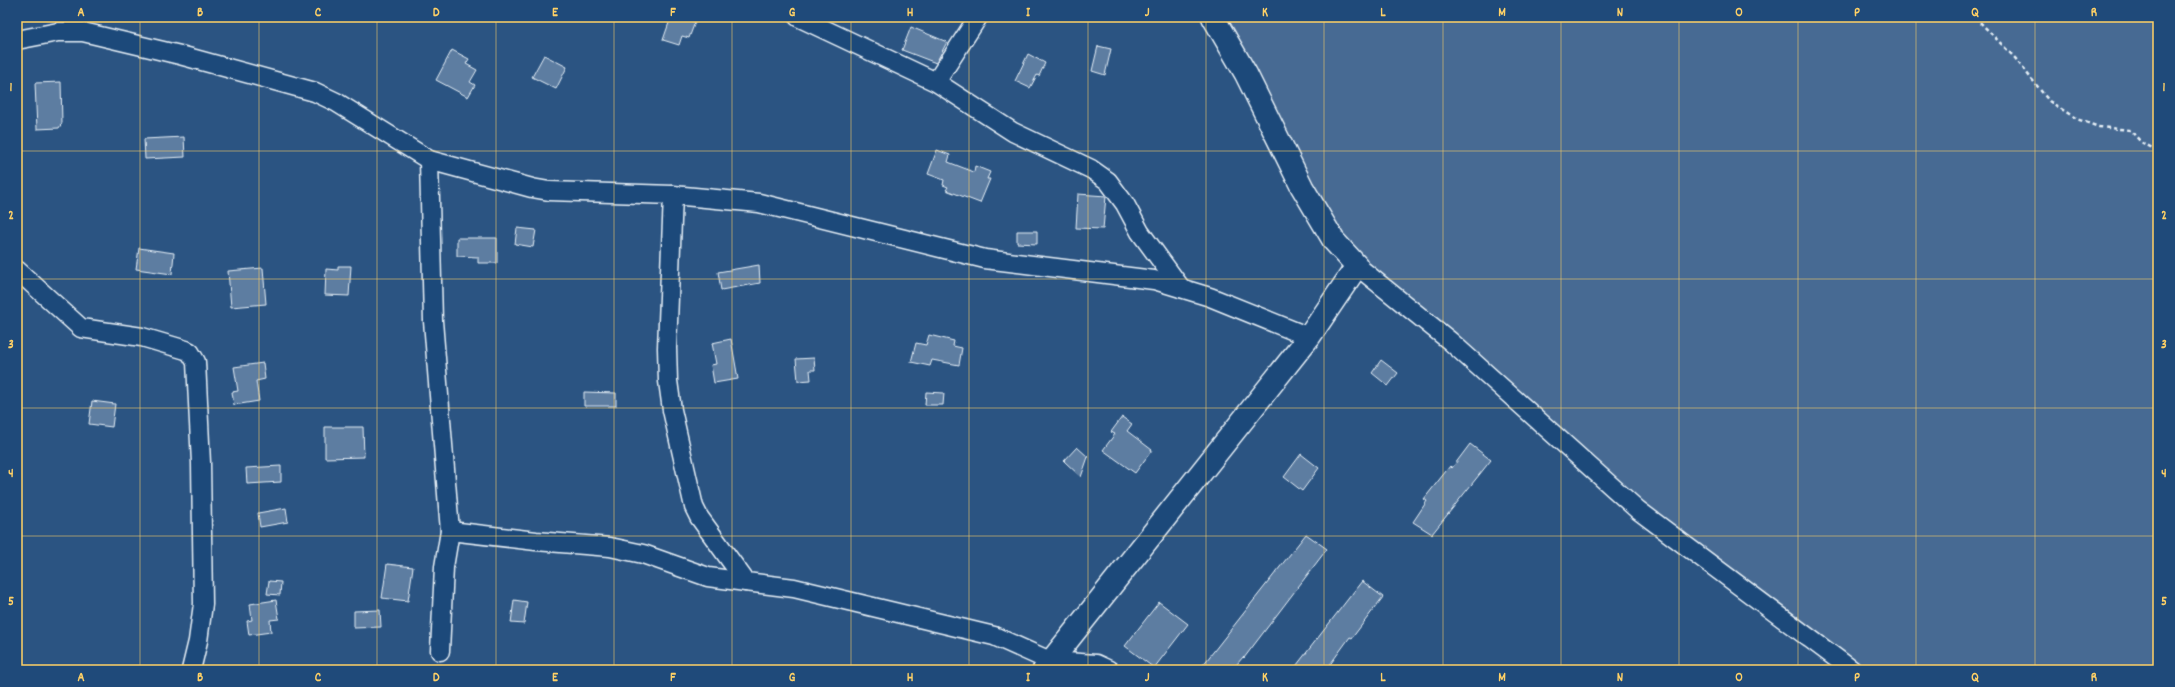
<svg xmlns="http://www.w3.org/2000/svg" width="2175" height="687" font-family="Dekko,sans-serif">
  <rect width="100%" height="100%" fill="#2b5482"/>
  <filter id="ink" filterUnits="userSpaceOnUse"><feTurbulence type="fractalNoise" baseFrequency=".025" numOctaves="2"/><feDisplacementMap in="SourceGraphic" scale="8" xChannelSelector="R" yChannelSelector="G"/><feConvolveMatrix kernelMatrix="1 2 1 2 8 2 1 2 1" color-interpolation-filters="sRGB"/></filter>
  <g filter="url(#ink)">
    <polygon fill="#476b93" stroke="#98aec6" points="1213,17 2158,17 2158,670 1852,670 1638,510 1357,266"/>
    <g fill="#5d7da1" stroke="#e8f1f8">
      <polygon points="671,17 680,17 695,22 689,38 682,36 679,45 663,40"/>
      <polygon points="911,27 947,42 936,63 902,50"/>
      <polygon points="1098,46 1111,49 1105,75 1092,71"/>
      <polygon points="452,50 469,59 466,64 477,70 470,82 475,85 468,97 436,80"/>
      <polygon points="1028,54 1045,63 1039,76 1037,75 1030,88 1015,81"/>
      <polygon points="544,55 567,67 556,89 532,77"/>
      <polygon points="61,82 62,123 59,128 37,129 35,83"/>
      <polygon points="184,137 185,157 145,159 144,139"/>
      <polygon points="937,150 950,155 948,162 974,172 975,166 990,172 987,179 990,179 980,203 946,190 948,187 943,185 944,180 928,174"/>
      <polygon points="1078,194 1106,196 1103,229 1076,228"/>
      <polygon points="517,228 536,230 533,247 515,244"/>
      <polygon points="1017,231 1037,231 1037,244 1017,243"/>
      <polygon points="457,238 497,238 497,263 478,263 478,257 457,256"/>
      <polygon points="139,248 174,253 172,274 136,269"/>
      <polygon points="759,265 760,283 721,290 718,272"/>
      <polygon points="338,266 351,266 349,296 325,295 326,269 338,270"/>
      <polygon points="263,268 266,304 231,307 228,271"/>
      <polygon points="929,335 954,341 953,346 962,348 959,365 932,360 930,366 911,362 916,343 926,345"/>
      <polygon points="731,339 738,379 714,383 711,365 716,364 712,343"/>
      <polygon points="814,358 815,370 810,370 811,380 798,381 796,359"/>
      <polygon points="1381,360 1398,373 1388,386 1372,373"/>
      <polygon points="263,363 265,379 256,381 259,401 234,405 232,392 238,391 234,367"/>
      <polygon points="584,392 616,393 616,406 584,406"/>
      <polygon points="926,392 944,393 943,405 925,405"/>
      <polygon points="92,401 115,404 112,427 89,424"/>
      <polygon points="1122,417 1132,424 1127,431 1152,450 1135,473 1103,450 1115,434 1111,432"/>
      <polygon points="325,427 363,427 364,457 325,458"/>
      <polygon points="1470,444 1491,460 1432,534 1413,522 1427,501 1424,499 1450,466 1452,468"/>
      <polygon points="1077,447 1088,457 1081,477 1064,461"/>
      <polygon points="1301,454 1319,468 1302,491 1284,477"/>
      <polygon points="281,466 281,482 247,484 246,468"/>
      <polygon points="286,508 288,522 260,527 258,513"/>
      <polygon points="1306,534 1327,549 1244,658 1243,657 1232,670 1199,670"/>
      <polygon points="387,564 413,567 408,601 382,598"/>
      <polygon points="269,581 281,582 280,595 267,594"/>
      <polygon points="1362,581 1383,597 1352,638 1350,637 1326,670 1293,670"/>
      <polygon points="276,600 279,619 270,620 271,632 249,635 247,621 252,620 250,604"/>
      <polygon points="514,600 527,602 524,624 511,623"/>
      <polygon points="1159,602 1188,624 1154,668 1125,646"/>
      <polygon points="380,610 381,627 354,628 354,611"/>
    </g>
    <g fill="none" stroke-linecap="round" stroke-linejoin="round">
      <g stroke="#e8f1f8" stroke-width="21">
        <g id="street">
          <polyline points="798,17 936,82 1013,132 1091,169 1108,181 1125,204 1140,232 1181,288"/>
          <polyline points="17,40 58,32 83,32 180,55 315,92 336,102 429,160 532,188 549,191 673,195 759,203 985,259 1154,280 1210,297 1309,337"/>
          <polyline points="936,82 978,17"/>
          <polyline points="429,160 433,321 450,531 444,567 440,651"/>
          <polyline points="673,195 667,348 668,381 672,410 694,507 699,517 746,582 794,588 994,636 1050,661 1096,664 1109,670"/>
          <polyline points="1357,266 1450,341 1638,510 1852,670"/>
          <polyline points="17,270 81,328 142,337 186,350 190,352 196,362 201,463 203,604 198,641 191,670"/>
          <polyline points="450,531 536,541 610,547 643,554 708,577 746,582"/>
        </g>
      </g>
      <g stroke="#e8f1f8" stroke-width="25">
        <polyline id="secondary" points="1044,670 1309,337 1357,266 1334,241 1302,187 1246,74 1213,17"/>
      </g>
      <polyline stroke="#e8f1f8" stroke-width="2.5" stroke-dasharray="4 3" stroke-linecap="butt" points="1975,17 2015,58 2049,101 2077,119 2099,127 2130,130 2141,142 2158,151"/>
      <use href="#street" stroke="#1f4a7a" stroke-width="18"/>
      <use href="#secondary" stroke="#1f4a7a" stroke-width="22"/>
    </g>
  </g>
  <path fill="none" stroke="#ffd166" stroke-width="1" stroke-opacity="0.55" d="M140,17V670M259,17V670M377,17V670M496,17V670M614,17V670M732,17V670M851,17V670M969,17V670M1088,17V670M1206,17V670M1324,17V670M1443,17V670M1561,17V670M1679,17V670M1798,17V670M1916,17V670M2035,17V670M17,151H2158M17,279H2158M17,408H2158M17,536H2158"/>
  <rect width="2175" height="687" fill="none" stroke="#1f4a7a" stroke-width="44"/>
  <rect x="22" y="22" width="2131" height="643" fill="none" stroke="#ffd166" stroke-width="1.5"/>
  <g font-size="13" text-anchor="middle" font-weight="bold" fill="#ffd166">
    <text x="81" y="16">A</text>
    <text x="200" y="16">B</text>
    <text x="318" y="16">C</text>
    <text x="436" y="16">D</text>
    <text x="555" y="16">E</text>
    <text x="673" y="16">F</text>
    <text x="792" y="16">G</text>
    <text x="910" y="16">H</text>
    <text x="1028" y="16">I</text>
    <text x="1147" y="16">J</text>
    <text x="1265" y="16">K</text>
    <text x="1383" y="16">L</text>
    <text x="1502" y="16">M</text>
    <text x="1620" y="16">N</text>
    <text x="1739" y="16">O</text>
    <text x="1857" y="16">P</text>
    <text x="1975" y="16">Q</text>
    <text x="2094" y="16">R</text>
    <text x="11" y="91">1</text>
    <text x="2164" y="91">1</text>
    <text x="11" y="219">2</text>
    <text x="2164" y="219">2</text>
    <text x="11" y="348">3</text>
    <text x="2164" y="348">3</text>
    <text x="11" y="477">4</text>
    <text x="2164" y="477">4</text>
    <text x="11" y="605">5</text>
    <text x="2164" y="605">5</text>
    <text x="81" y="681">A</text>
    <text x="200" y="681">B</text>
    <text x="318" y="681">C</text>
    <text x="436" y="681">D</text>
    <text x="555" y="681">E</text>
    <text x="673" y="681">F</text>
    <text x="792" y="681">G</text>
    <text x="910" y="681">H</text>
    <text x="1028" y="681">I</text>
    <text x="1147" y="681">J</text>
    <text x="1265" y="681">K</text>
    <text x="1383" y="681">L</text>
    <text x="1502" y="681">M</text>
    <text x="1620" y="681">N</text>
    <text x="1739" y="681">O</text>
    <text x="1857" y="681">P</text>
    <text x="1975" y="681">Q</text>
    <text x="2094" y="681">R</text>
  </g>
</svg>
